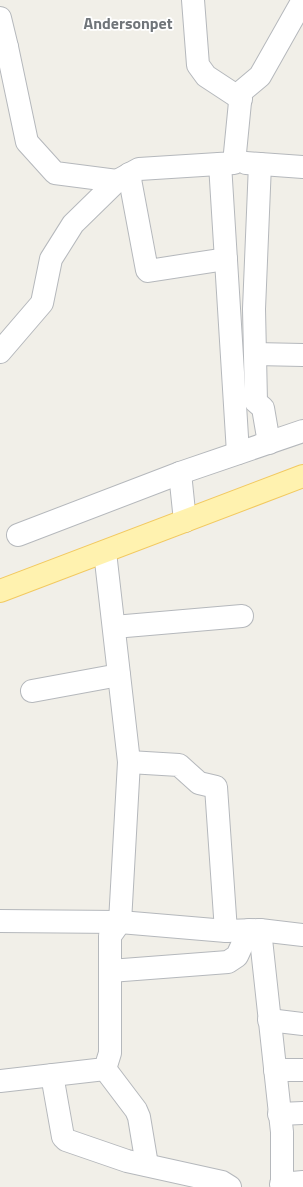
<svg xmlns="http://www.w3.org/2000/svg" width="303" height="1187" font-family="'Titillium Web',sans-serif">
  <rect width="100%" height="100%" fill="#f1efe8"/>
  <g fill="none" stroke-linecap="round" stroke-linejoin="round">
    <g stroke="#b5b8bc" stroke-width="24">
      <g id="minor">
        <polyline points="193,0 198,65 206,76 241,99"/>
        <polyline points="0,18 7,47"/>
        <polyline points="0,49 7,47 27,142 55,173 117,181"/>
        <polyline points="246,163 303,167"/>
        <polyline points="220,164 238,453"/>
        <polyline points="260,164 254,309 256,402 263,408 269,443"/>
        <polyline points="129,174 147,270 148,271 226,259"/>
        <polyline points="0,352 42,303 51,259 73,224 117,181 139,169 234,163 241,92 260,76 303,0"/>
        <polyline points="255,354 303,355"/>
        <polyline points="180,473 185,521"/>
        <polyline points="18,535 180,473 303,431"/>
        <polyline points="114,627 242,616"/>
        <polyline points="32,691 119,675"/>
        <polyline points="129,762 179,765 199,783 216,787 226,931"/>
        <polyline points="0,921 120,922 226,931 260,930 303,935"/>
        <polyline points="260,930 282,1132 282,1187"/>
        <polyline points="110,971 228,962 237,956 249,930"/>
        <polyline points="269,1020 303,1024"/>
        <polyline points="105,1069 136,1110 139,1117 147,1165"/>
        <polyline points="275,1070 303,1070"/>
        <polyline points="52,1075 63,1137 66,1140 127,1161 222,1182 230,1187"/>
        <polyline points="0,1081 105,1069 110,1053 110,936 120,922 129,762 105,552"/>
        <polyline points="279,1114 303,1113"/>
        <polyline points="281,1184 303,1182"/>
      </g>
    </g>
    <g stroke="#f2c960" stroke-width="24">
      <polyline id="major" points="0,591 303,476"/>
    </g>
    <use href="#minor" stroke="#fff" stroke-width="22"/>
    <use href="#major" stroke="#fff2af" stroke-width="22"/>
  </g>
  <g text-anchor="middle" stroke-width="3.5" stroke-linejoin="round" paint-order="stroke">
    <g font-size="16" font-weight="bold" fill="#70757a" stroke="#fff">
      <text x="128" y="29">Andersonpet</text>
    </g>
  </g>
</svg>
